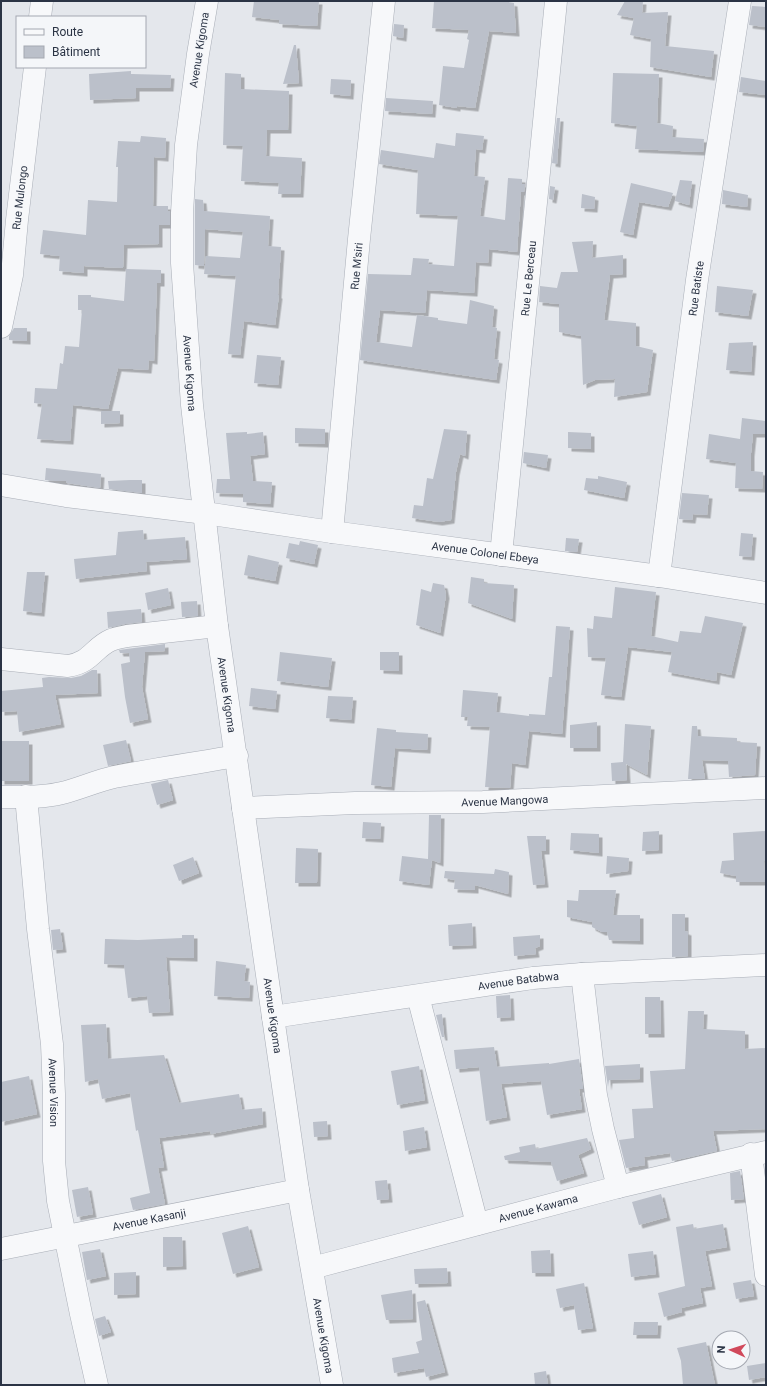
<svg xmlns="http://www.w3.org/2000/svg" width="767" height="1386" font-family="Roboto,sans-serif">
  <defs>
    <filter id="shadow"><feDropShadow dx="3.5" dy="3.5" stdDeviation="0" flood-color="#0004"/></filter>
  </defs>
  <rect width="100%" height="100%" fill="#e4e7ec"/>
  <g fill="#bbc0ca" filter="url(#shadow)">
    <polygon points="254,1 319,1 317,26 279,24 279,20 252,17"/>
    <polygon points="434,1 502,1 514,3 516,33 489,31 475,108 457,106 457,108 439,105 443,66 464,68 469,40 467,39 469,30 432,28"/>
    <polygon points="625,1 643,1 642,13 668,12 665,46 714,51 711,77 650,67 651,39 630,35 634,18 617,15"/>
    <polygon points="752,6 766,7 766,27 749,25"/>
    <polygon points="394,24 404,25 403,38 393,36"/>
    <polygon points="294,45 296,45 299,83 283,84"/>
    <polygon points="131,71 131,74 171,75 170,88 136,88 136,98 90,100 89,74"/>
    <polygon points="225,73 241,74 241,89 289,91 288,130 267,130 266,156 302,158 300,194 278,194 279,183 241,181 243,146 223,145"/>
    <polygon points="613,73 659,74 657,123 673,126 672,137 704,139 703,152 635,149 637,126 611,123"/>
    <polygon points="741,77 766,81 766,95 739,92"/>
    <polygon points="331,79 351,80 350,96 330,94"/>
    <polygon points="386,98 433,101 432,114 385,111"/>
    <polygon points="557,118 560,118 557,164 552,163"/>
    <polygon points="456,133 484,136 482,150 476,149 474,176 485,177 480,216 505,220 508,178 522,179 522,184 525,184 524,192 521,192 517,252 489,249 488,263 476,262 474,293 427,290 425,313 380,310 376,342 412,347 417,315 438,318 438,320 467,324 470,300 494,306 492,327 497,328 494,359 499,360 496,380 360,360 368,274 411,275 413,258 429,259 428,264 454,266 458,216 416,214 418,170 379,164 381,150 434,158 436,143 455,146"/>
    <polygon points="141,136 166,138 165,158 154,157 153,206 168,206 168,211 170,211 170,225 159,225 159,244 124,245 123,268 84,266 84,273 59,271 60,256 40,254 43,230 86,235 88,200 117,202 118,167 116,167 118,141 140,142"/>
    <polygon points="680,180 692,181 689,205 675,201"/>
    <polygon points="631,183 673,193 668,207 639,202 633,235 620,232"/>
    <polygon points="550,186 555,187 553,200 549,199"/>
    <polygon points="723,190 748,195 747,207 722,204"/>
    <polygon points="582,194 595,197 594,209 581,208"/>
    <polygon points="195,199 203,200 204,211 270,216 268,246 281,247 278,295 279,295 275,325 244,321 240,355 228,354 236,276 204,274 206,256 240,258 243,232 205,229 204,266 195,265"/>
    <polygon points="593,241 592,258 623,255 623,274 610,275 604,320 636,323 636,346 653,350 647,392 614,397 615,379 595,380 583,385 581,336 559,332 559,304 539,302 540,286 557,288 561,272 578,272 572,242"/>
    <polygon points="126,269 161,270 161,283 157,283 154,361 149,360 148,370 118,368 108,409 73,405 70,441 37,439 42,404 34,403 35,388 57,389 60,363 63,364 65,346 79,347 82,310 78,310 78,295 91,295 91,297 124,301"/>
    <polygon points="717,286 753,290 748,316 715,312"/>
    <polygon points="14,328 27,328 27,341 9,340 9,336"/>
    <polygon points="753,342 751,372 726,370 729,343"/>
    <polygon points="257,355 281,357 278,385 254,383"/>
    <polygon points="101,411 120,411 120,423 101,424"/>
    <polygon points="742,418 766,421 766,434 753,434 751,453 751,471 763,472 762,489 735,488 736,463 706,459 709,434 740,439"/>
    <polygon points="295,428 325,429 325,444 295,443"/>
    <polygon points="444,429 467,431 465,456 460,454 456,472 451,520 439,522 412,518 414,505 423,506 427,478 433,479"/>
    <polygon points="247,432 247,434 263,432 265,454 250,456 253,481 272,482 270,504 243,502 243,494 216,493 217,479 230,479 226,433"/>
    <polygon points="568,432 591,433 591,449 568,448"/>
    <polygon points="524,452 548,455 546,468 523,463"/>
    <polygon points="46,468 101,474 100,488 67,483 66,481 54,481 45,480"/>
    <polygon points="598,476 627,482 624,498 584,490 586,478 598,479"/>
    <polygon points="130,480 142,480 142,493 109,489 108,481"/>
    <polygon points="682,493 709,495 707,515 693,514 692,520 679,519"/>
    <polygon points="143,530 144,540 185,537 187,559 146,562 147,571 76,579 74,559 116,555 118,532"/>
    <polygon points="741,533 753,534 751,557 739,556"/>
    <polygon points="566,538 579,539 577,552 565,551"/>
    <polygon points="300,541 318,545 314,564 286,558 289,543 299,545"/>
    <polygon points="248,555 279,562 275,581 244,575"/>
    <polygon points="27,572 45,572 41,613 23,611"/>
    <polygon points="471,577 484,579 484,583 514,585 512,619 468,603"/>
    <polygon points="433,583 444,585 446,595 440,633 416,625 421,589 431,592"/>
    <polygon points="615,587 656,592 651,636 678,642 680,631 701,633 705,616 743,623 731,675 717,672 716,681 668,672 672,652 628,647 621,697 601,695 606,658 588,657 587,628 593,629 594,616 612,618"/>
    <polygon points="168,588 171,605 148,610 145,593"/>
    <polygon points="197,601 198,616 182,617 181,602"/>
    <polygon points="141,609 142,622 125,624 108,628 107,612"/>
    <polygon points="556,626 570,627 562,734 529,731 525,765 512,763 510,788 485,787 490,727 467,726 468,717 461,717 463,690 498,693 496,712 529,716 529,714 545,715 549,677 552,677"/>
    <polygon points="165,644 165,651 145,652 142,687 148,719 130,723 125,697 121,664 130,662 129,653 120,653 119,650"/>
    <polygon points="280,652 332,658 328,687 277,681"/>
    <polygon points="380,652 399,652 399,671 380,670"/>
    <polygon points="92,670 97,670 98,693 55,695 61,724 19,732 17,711 1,712 1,691 43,687 42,678 49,677 71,678 81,676"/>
    <polygon points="251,688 277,691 275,709 249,706"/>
    <polygon points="328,696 353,697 351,720 326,718"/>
    <polygon points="597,722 597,748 570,748 570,725"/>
    <polygon points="625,724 651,726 647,775 626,764 627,780 612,781 611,763 623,762"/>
    <polygon points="692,726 697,726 698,736 737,738 737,742 757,743 755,775 729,777 728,761 702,760 705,779 688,779"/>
    <polygon points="377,728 396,730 396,732 428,734 427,750 395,748 391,787 371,785"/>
    <polygon points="126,740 131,761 108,766 103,745"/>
    <rect x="1" y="741" width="28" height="40"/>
    <polygon points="168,780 173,800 157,805 151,784"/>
    <polygon points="429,815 441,815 440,863 432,860 429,885 399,881 402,856 428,859"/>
    <polygon points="363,822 381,823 380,839 362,838"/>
    <polygon points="659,831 659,850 642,851 643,832"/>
    <polygon points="766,831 766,861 764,861 765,882 736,882 736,876 720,873 722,861 734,860 733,833"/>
    <polygon points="571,833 599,834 599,853 570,850"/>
    <polygon points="527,836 546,836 546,851 541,851 545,884 533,885"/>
    <polygon points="296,848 318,849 317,883 295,883"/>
    <polygon points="607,856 629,858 628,871 606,874"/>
    <polygon points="193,857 199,873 179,881 173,865"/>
    <polygon points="495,869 509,872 508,894 475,885 475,890 454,889 455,880 444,878 445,871 494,874"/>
    <polygon points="579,890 616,890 613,915 640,915 640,941 609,940 607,932 602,932 592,927 592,922 567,917 567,900 578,901"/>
    <polygon points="672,914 685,914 685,931 688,932 688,956 672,957"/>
    <polygon points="472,923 473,945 449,946 448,925"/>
    <polygon points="60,929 63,949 53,950 51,930"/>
    <polygon points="182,935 194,935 194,958 166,957 170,1012 149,1013 147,996 128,998 124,965 104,964 105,939 138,940 182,938"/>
    <polygon points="540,935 540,946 535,948 536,954 514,956 513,937"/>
    <polygon points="216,961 246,965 244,981 250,982 249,998 214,996"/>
    <polygon points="510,995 511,1017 497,1018 496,996"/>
    <polygon points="645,997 660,997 661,1034 645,1034"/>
    <polygon points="688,1011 704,1011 703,1029 745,1031 745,1049 766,1048 766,1129 713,1131 717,1151 672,1161 670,1153 644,1157 645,1165 626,1168 619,1140 634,1138 632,1109 653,1108 650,1071 685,1069"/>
    <polygon points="442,1014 444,1037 442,1037 436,1015"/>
    <polygon points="106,1024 108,1059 164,1055 179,1103 239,1094 242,1110 262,1108 263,1124 211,1134 210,1131 159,1138 164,1167 158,1168 165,1204 133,1210 130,1198 150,1193 138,1130 136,1131 130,1093 102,1099 98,1079 85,1082 81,1025"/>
    <polygon points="494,1047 497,1067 549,1063 549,1064 579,1059 583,1089 579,1089 582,1109 547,1115 541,1081 501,1084 507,1117 486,1121 479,1067 456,1069 454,1050"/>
    <polygon points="640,1064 640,1079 609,1080 608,1087 605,1066"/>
    <polygon points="419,1066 425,1100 397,1105 391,1071"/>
    <polygon points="29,1076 37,1114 1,1122 1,1082"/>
    <polygon points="327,1121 328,1136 314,1137 313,1122"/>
    <polygon points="424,1127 427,1147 405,1151 403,1131"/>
    <polygon points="587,1138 591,1149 578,1155 584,1173 557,1181 551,1162 505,1160 504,1156 520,1152 519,1147 535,1144 536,1149"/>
    <polygon points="740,1171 744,1199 731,1200 730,1173"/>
    <polygon points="387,1180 389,1199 377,1200 375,1181"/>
    <polygon points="88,1187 93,1214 77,1217 72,1190"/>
    <polygon points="661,1194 667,1217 639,1225 632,1202"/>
    <polygon points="693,1224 694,1229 723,1224 727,1247 705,1251 712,1286 700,1288 703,1303 681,1308 682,1312 664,1317 658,1293 685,1286 676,1227"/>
    <polygon points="248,1226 259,1267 233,1274 222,1233"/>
    <polygon points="163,1237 182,1237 183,1266 163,1267"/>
    <polygon points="100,1249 106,1276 87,1280 82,1252"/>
    <polygon points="550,1250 551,1273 532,1273 531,1251"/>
    <polygon points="653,1251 656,1274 631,1277 628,1254"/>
    <polygon points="447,1268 448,1283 415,1284 414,1269"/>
    <polygon points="136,1272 136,1294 114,1295 114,1273"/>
    <polygon points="751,1280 754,1296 736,1299 733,1283"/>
    <polygon points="584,1283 593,1328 578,1330 574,1305 560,1308 556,1289"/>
    <polygon points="412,1290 413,1319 386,1320 381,1295"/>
    <polygon points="425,1300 445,1372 426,1377 424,1368 394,1373 392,1358 419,1353 416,1342 422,1340 417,1302"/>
    <polygon points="105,1316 111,1332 99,1336 95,1319"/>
    <polygon points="634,1322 658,1322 657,1335 633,1335"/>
    <polygon points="706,1342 715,1385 683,1385 681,1361 677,1348"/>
    <polygon points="766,1363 766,1377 749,1380 747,1366"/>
    <polygon points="546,1371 548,1385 535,1385 534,1373"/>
  </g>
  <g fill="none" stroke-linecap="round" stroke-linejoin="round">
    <g stroke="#a9aeb7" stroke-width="23">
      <g id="minor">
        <path id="s1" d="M207,1L198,54L186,145L182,213V263L192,405L217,626L273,1017L298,1190L332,1385"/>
        <polyline points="40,17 42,1"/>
        <path id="s2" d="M1,327L12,275L17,220L35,67"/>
        <path id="s3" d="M1,485L66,496L205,513L332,532L659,576L766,593"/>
        <path id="s4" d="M332,532L359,239L384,1"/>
        <path id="s5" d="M501,555L556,1"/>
        <path id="s6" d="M659,576L697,280L740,1"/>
        <path d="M1,659L68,666C92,662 93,648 111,640C116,638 122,637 127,636L217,626"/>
        <path id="s7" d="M26,796L38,929L52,1044L54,1094V1161L58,1201L81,1314L97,1385"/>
        <path d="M1,797C21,797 42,798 62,793C79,789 96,781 114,777C155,769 196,763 237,756"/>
        <path id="s8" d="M243,808L355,803L483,802L766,788"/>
        <polyline points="582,974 596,1095 603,1129 618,1187"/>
        <polyline points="418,996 477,1224"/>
        <path id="s9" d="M273,1017L533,978L582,974L766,965"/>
        <polyline points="751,1154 766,1275"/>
        <path id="s10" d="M1,1249L298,1190"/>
        <path id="s11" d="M312,1268L618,1187L766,1152"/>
      </g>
    </g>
    <use href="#minor" stroke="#f7f8fa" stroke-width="22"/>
  </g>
  <g text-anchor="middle" stroke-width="3" stroke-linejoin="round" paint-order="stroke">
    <g font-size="11" fill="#2b3445" stroke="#f4f6f9">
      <text transform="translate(199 50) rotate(-81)" y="4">Avenue Kigoma</text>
      <text dy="4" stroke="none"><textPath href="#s2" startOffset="131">Rue Mulongo</textPath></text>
      <text dy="4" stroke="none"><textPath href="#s4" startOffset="267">Rue M'siri</textPath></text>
      <text dy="4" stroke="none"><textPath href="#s5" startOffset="278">Rue Le Berceau</textPath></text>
      <text dy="4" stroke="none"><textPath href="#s6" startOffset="290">Rue Batiste</textPath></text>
      <text dy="4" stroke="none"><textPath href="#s1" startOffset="374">Avenue Kigoma</textPath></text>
      <text dy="4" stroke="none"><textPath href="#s3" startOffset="489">Avenue Colonel Ebeya</textPath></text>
      <text dy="4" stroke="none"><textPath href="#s1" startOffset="698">Avenue Kigoma</textPath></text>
      <text dy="4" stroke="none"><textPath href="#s8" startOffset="262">Avenue Mangowa</textPath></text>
      <text dy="4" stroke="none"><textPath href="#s9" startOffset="248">Avenue Batabwa</textPath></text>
      <text dy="4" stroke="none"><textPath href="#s1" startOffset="1022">Avenue Kigoma</textPath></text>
      <text dy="4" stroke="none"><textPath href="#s7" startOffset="298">Avenue Vision</textPath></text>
      <text dy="4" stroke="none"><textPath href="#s11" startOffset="234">Avenue Kawama</textPath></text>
      <text dy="4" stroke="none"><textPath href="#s10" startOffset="151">Avenue Kasanji</textPath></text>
      <text dy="4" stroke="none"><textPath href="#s1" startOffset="1346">Avenue Kigoma</textPath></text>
    </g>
  </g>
  <rect width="767" height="1386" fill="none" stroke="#2b3445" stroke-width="4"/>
  <rect x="16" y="16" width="130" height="52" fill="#f4f6f9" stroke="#a4a8b1"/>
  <rect x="24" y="29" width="20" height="6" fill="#f7f8fa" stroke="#a4a8b1"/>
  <text x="52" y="36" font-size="12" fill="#2b3445">Route</text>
  <rect x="24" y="46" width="20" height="12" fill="#bbc0ca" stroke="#a4a8b1"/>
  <text x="52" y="56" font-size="12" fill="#2b3445">Bâtiment</text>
  <g transform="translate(731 1350) rotate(273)"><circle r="19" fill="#f4f6f9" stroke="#a4a8b1"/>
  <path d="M0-3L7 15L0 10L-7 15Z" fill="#d1495b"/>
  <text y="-6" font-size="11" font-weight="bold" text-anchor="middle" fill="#2b3445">N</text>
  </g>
</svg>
